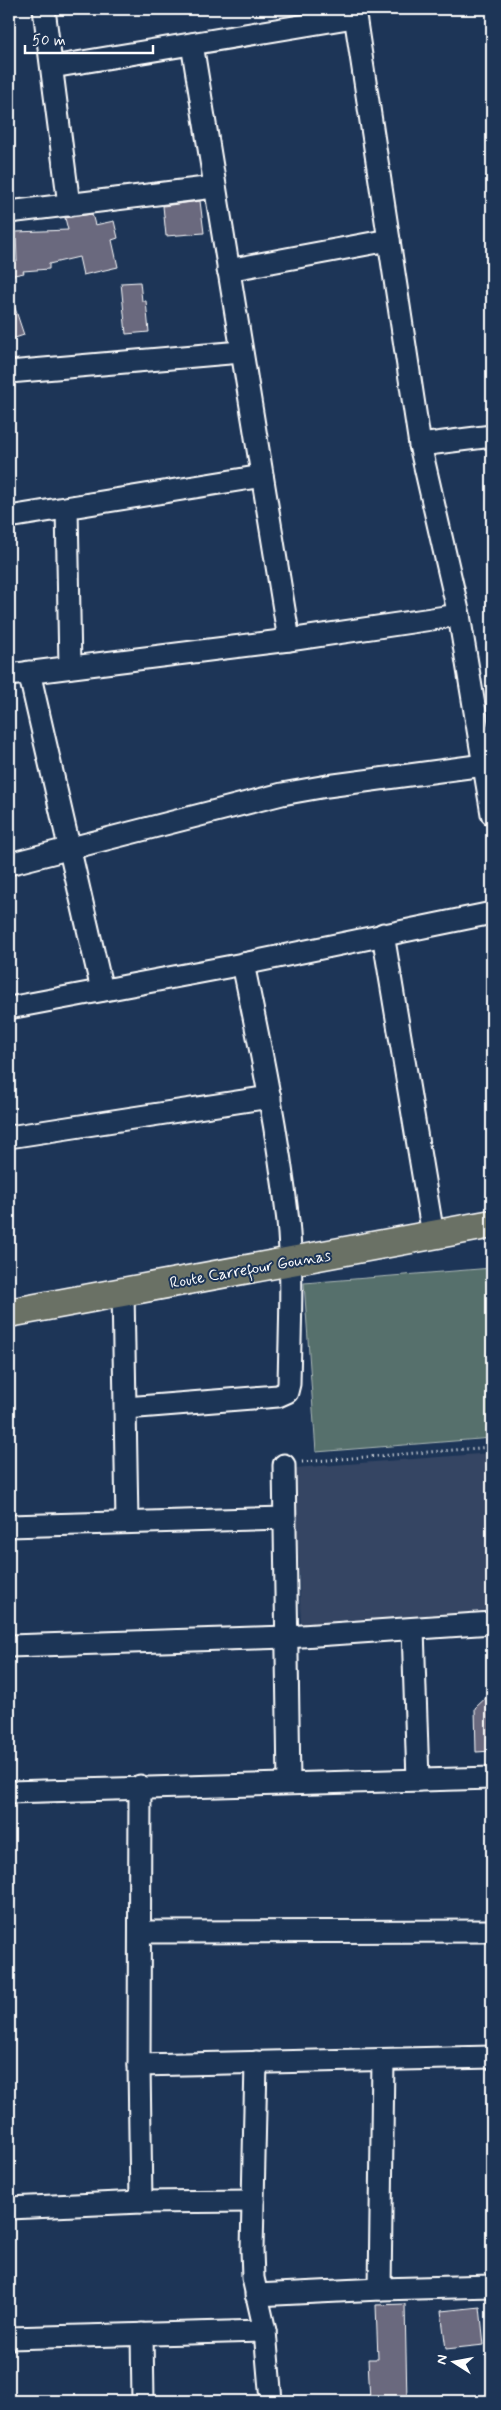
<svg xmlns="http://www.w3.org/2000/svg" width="501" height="2410" font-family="Mynerve,sans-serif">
  <rect width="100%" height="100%" fill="#1d3557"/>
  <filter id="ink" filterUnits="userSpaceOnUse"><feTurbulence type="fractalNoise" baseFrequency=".02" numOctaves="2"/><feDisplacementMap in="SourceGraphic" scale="10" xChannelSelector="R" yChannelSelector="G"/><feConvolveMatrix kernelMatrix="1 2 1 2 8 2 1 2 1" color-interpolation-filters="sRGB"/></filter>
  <g filter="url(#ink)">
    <polygon fill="#344563" points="492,1453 492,1614 301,1628 295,1468"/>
    <polygon fill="#57706c" stroke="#abb8b6" points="492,1268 492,1438 316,1452 304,1283"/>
    <g fill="#6a697e" stroke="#fff">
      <polygon points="200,201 204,233 166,236 163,206"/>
      <polygon points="92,214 95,225 114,221 118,238 112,240 118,267 83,275 79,257 49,264 49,269 23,271 24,273 9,276 9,263 17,261 16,232 68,230 65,218"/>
      <polygon points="140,282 142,301 146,301 149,332 126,334 121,283"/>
      <polygon points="11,296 24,335 9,340 9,297"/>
      <polygon points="492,1692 492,1751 476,1752 475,1708"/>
      <polygon points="405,2304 407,2401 370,2401 368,2359 378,2359 376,2305"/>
      <polygon points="480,2307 484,2345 446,2349 441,2311"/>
    </g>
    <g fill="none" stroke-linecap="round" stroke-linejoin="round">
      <g stroke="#fff" stroke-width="25">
        <g id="minor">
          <polyline points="44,9 69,205"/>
          <polyline points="354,9 420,445 459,615 492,814"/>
          <polyline points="192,44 289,640"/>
          <polyline points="52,67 354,17"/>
          <polyline points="9,212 214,187"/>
          <polyline points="228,270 389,240"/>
          <polyline points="9,372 241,352"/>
          <polyline points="420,445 492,436"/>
          <polyline points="67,508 70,667"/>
          <polyline points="9,517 262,476"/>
          <polyline points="29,672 102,990"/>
          <polyline points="9,675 289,640 459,615"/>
          <polyline points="9,864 282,794 327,786 484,765"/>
          <polyline points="383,934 433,1235"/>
          <polyline points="9,1008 243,964 492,913"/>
          <polyline points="9,1137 270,1097"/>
          <polyline points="123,1291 127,1522"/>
          <path d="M126,1408L278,1396L287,1392L289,1384C290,1330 293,1275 288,1221C278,1134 261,1049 243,964"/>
          <polyline points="284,1465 289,1782"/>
          <polyline points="9,1526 285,1518"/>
          <polyline points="413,1629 418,1780"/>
          <polyline points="9,1646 287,1637 492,1623"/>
          <polyline points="140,1786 139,2065 141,2202"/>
          <polyline points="9,1792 492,1778"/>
          <polyline points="141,1932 492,1931"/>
          <polyline points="256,2062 252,2250 253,2278 265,2331 271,2401"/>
          <polyline points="139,2065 492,2057"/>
          <polyline points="9,2208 141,2202 253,2201"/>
          <polyline points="380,2289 383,2060"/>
          <polyline points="256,2295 380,2289 492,2286"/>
          <polyline points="142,2334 143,2401"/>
          <polyline points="9,2338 265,2331"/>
        </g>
      </g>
      <g stroke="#fff" stroke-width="31">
        <polyline id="major" points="9,1313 492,1224"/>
      </g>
      <polyline stroke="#fff" stroke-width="3" stroke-dasharray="1 4" stroke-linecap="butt" points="302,1462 492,1447"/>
      <use href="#minor" stroke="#1d3557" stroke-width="21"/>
      <use href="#major" stroke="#6b7165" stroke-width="28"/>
    </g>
  </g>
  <g text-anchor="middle" stroke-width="4" stroke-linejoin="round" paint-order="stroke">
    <g font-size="16" fill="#fff" stroke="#1d3557">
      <text transform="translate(250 1268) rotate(-10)" y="6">Route Carrefour Gounas</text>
    </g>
  </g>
  <rect width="501" height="2410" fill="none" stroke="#1d3557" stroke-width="30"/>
  <rect x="15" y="15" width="471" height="2380" fill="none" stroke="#fff" stroke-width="2" filter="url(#ink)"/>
  <g transform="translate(454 2362) rotate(281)" stroke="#1d3557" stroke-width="4" paint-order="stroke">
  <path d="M0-4L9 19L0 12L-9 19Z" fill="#ffffff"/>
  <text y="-8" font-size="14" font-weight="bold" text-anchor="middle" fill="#ffffff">N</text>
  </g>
  <path d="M25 45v8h128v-8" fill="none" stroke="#ffffff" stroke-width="2.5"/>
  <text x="32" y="45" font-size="15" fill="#ffffff" stroke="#1d3557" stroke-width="4" paint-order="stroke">50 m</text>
</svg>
